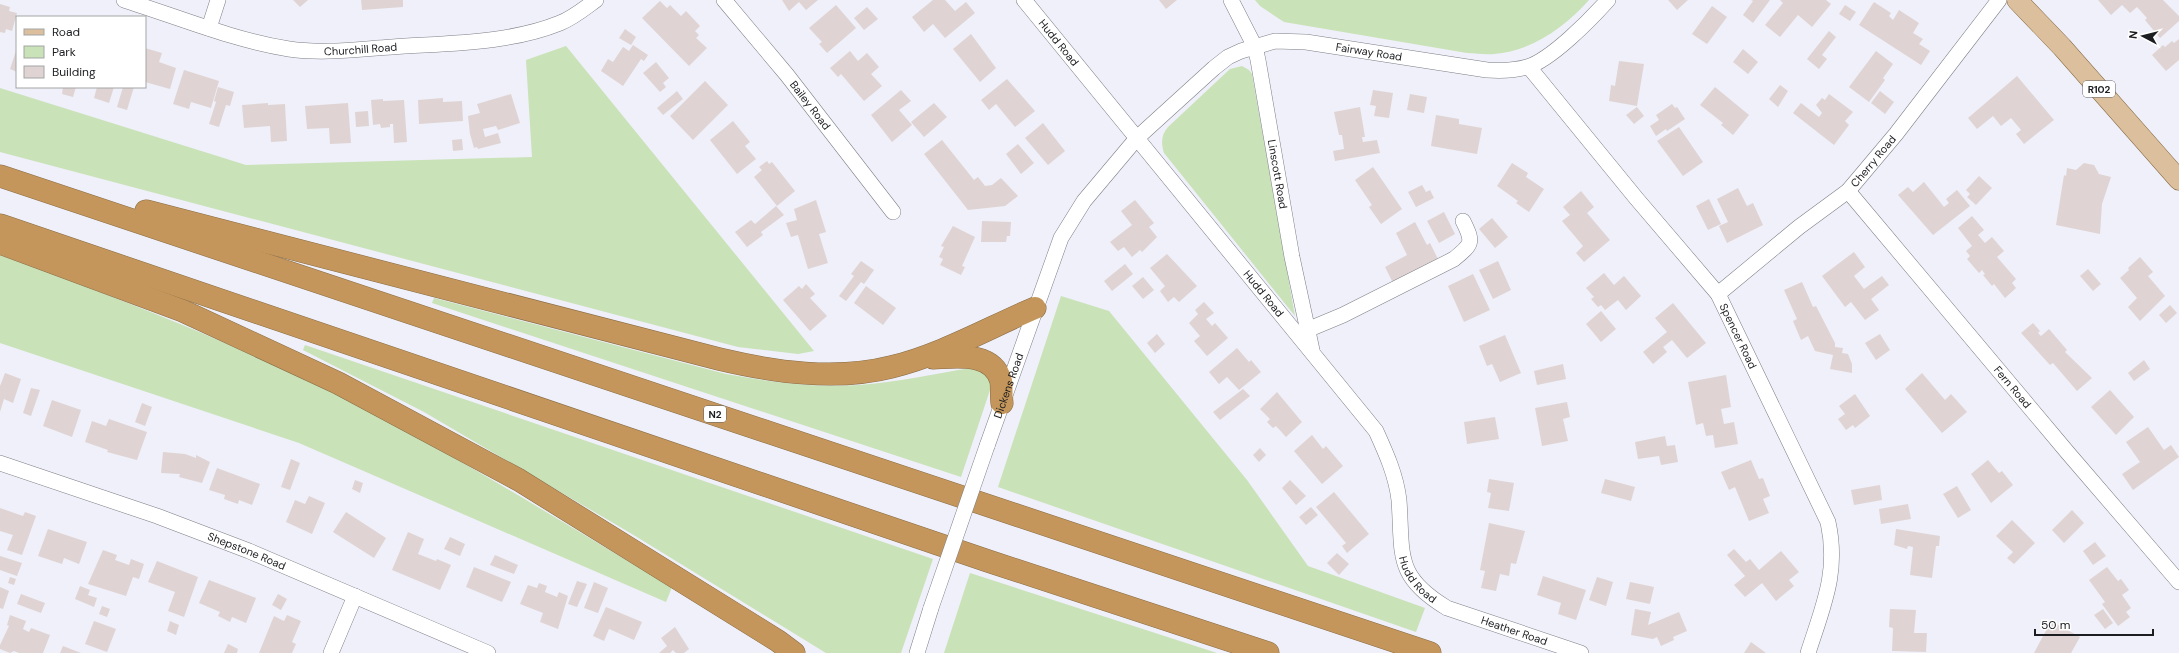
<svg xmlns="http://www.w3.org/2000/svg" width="2179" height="653" font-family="'DM Sans',sans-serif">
  <rect width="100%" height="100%" fill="#eff0f9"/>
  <g fill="#c9e2b8">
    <path d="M1255,0H1589C1565,27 1532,51 1494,54C1485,55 1476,53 1467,53L1284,22L1260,6Z"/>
    <polygon points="566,46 814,351 798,354 738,347 0,152 0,88 246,165 532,157 526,60"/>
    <path d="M1242,66L1249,70L1252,74L1295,316L1164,153C1161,143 1161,135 1168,127L1230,69Z"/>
    <path d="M0,255C111,295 219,337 325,389C444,447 557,520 672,587L666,602L299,443L0,343Z"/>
    <polygon points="1061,296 1109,311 1247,480 1308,566 1425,608 1416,632 998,487"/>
    <path d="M434,298L726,374C770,382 815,388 859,385C897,382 934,374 971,368H978L989,376L991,387L961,477L432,303Z"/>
    <polygon points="305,345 933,559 901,653 826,653 632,534 424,412 303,350"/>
    <polygon points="970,573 1217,653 944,653"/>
  </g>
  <g fill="#dfd4d3">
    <polygon points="293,0 308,0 300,7"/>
    <polygon points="361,0 403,0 403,7 362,10"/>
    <polygon points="782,0 818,0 806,10 799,2 789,11"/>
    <polygon points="933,0 945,0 955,11 966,2 975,13 945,38 933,24 924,32 912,17"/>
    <polygon points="1159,0 1177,0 1166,9"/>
    <polygon points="1668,0 1688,0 1677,10"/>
    <polygon points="1751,0 1770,0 1753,23 1743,15 1753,1"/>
    <polygon points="1780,0 1826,0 1831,4 1812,27 1798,15 1780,37 1765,25 1783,3"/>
    <polygon points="2098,0 2163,0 2179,16 2179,21 2160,38 2145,20 2147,18 2137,7 2130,13 2122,5 2111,15"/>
    <polygon points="660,1 667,8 670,5 681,16 686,11 700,26 695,31 699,35 696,38 707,48 689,66 642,18"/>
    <polygon points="1874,2 1891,13 1889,16 1893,20 1899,10 1919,23 1913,33 1923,39 1919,44 1930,51 1921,65 1859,25"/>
    <polygon points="0,4 10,7 9,11 17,13 12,31 6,29 5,33 0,32"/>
    <polygon points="836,5 856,28 827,53 819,44 822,42 809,28"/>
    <polygon points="1845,5 1856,12 1850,21 1839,14"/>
    <polygon points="1712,6 1727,17 1707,44 1692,34"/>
    <polygon points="867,7 878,19 864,30 854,18"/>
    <polygon points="625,29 636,37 631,45 619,38"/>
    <polygon points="1829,31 1836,37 1822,55 1827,59 1819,69 1807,59"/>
    <polygon points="971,34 996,68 980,82 953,49"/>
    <polygon points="2179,39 2179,60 2166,71 2152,55 2163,45 2165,47 2172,41 2174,43"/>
    <polygon points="633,45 648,55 644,61 641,59 623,86 601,71 608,59 613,62 623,47 629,51"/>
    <polygon points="17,48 17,72 10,69"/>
    <polygon points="145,48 162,53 159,62 176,68 170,89 145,82"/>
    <polygon points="1743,49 1758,62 1748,74 1733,62"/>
    <polygon points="850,51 858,61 867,53 879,67 871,74 882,86 864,101 841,74 838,77 830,68"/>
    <polygon points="1876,51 1893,64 1883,78 1885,80 1869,102 1849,87"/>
    <polygon points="1619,61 1644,64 1637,106 1609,101 1611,85 1615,86"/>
    <polygon points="656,62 669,78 663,83 666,87 660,92 643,73"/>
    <polygon points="184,70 219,81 211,108 191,102 189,109 173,104"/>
    <polygon points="2017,76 2054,120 2024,144 2016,134 2021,130 2011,118 2001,126 1993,116 1977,129 1968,118"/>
    <polygon points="1007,79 1035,111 1015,127 996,104 989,110 981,100"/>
    <polygon points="705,81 728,105 693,140 670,116"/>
    <polygon points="1780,85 1788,91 1778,107 1769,99"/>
    <polygon points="63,87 76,87 73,97 62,94"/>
    <polygon points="97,87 114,87 109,103 94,98"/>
    <polygon points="123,87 134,87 127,110 117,107"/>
    <polygon points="218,87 234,92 230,106 226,105 219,127 209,124 216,102 214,101"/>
    <polygon points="1715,87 1749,115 1733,135 1721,125 1723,123 1700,105"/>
    <polygon points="901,90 911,101 899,110 912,125 892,142 871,115"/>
    <polygon points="1373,90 1393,93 1389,118 1374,116 1376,106 1370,105"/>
    <polygon points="677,91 683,99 663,115 657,108"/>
    <polygon points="1880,91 1894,102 1885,114 1871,103"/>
    <polygon points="511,94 520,123 498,130 496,126 483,129 485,137 498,133 501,143 478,149 477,147 474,148 470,134 468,116 480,113 477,104"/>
    <polygon points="1410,94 1427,97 1424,113 1407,110"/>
    <polygon points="1829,94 1853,112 1845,121 1849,125 1834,145 1793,113 1801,103 1819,117 1822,113 1816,105 1822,98 1825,100"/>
    <polygon points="443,98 443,102 462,101 463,121 419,124 418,100"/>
    <polygon points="383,99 383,101 404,100 407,142 394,143 393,124 390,124 390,127 381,128 380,124 373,125 371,100"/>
    <polygon points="268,103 268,105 285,104 287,141 271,142 270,126 244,128 242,105"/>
    <polygon points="348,103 351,143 330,144 329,128 307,129 305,106"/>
    <polygon points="934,103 947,117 924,137 911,122"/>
    <polygon points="1672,104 1675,108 1677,107 1685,119 1667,131 1666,129 1656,136 1650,126 1659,120 1656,115"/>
    <polygon points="1360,107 1365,137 1362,137 1363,142 1377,140 1380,153 1335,161 1333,151 1344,149 1342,135 1339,135 1334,112"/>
    <polygon points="1637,107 1644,116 1634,124 1626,115"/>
    <polygon points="368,111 369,126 356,127 355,112"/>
    <polygon points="1436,115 1459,119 1459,124 1482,128 1477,154 1431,146"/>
    <polygon points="733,121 750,142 745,146 756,159 737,174 710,140"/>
    <polygon points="1043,123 1065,151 1048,165 1025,138"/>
    <polygon points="1679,127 1703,162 1683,176 1657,141"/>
    <polygon points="462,139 463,150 453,151 452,140"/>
    <polygon points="942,140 974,180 978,177 985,186 992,185 1001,178 1018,196 1005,206 968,210 924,154"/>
    <polygon points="1018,144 1034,163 1021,174 1006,154"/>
    <polygon points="767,161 769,164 772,162 795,191 777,206 754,177 762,170 759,167"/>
    <polygon points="1512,163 1528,173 1526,177 1544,189 1529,212 1516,203 1518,201 1497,186"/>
    <polygon points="2084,163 2094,165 2099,174 2111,177 2102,204 2100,234 2056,225 2064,175 2066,176 2067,168 2076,170"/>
    <polygon points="1373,167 1402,209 1381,224 1369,207 1372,205 1355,180"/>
    <polygon points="1979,176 1992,188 1976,205 1967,197 1970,194 1966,190"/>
    <polygon points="1924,182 1944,207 1949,203 1946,199 1957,190 1970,206 1933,235 1898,195 1908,187 1913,192"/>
    <polygon points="1422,185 1426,192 1430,190 1434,198 1416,207 1408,192"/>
    <polygon points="1738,188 1747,206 1753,203 1763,225 1727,243 1719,226 1728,222 1717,199"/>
    <polygon points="1581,191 1594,207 1587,213 1610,240 1584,262 1576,253 1583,246 1562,221 1570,215 1563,207"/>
    <polygon points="1709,199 1721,224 1708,230 1696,206"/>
    <polygon points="816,200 826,232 819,234 828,263 808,269 798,235 791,237 786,223 797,220 794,209"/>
    <polygon points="1135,200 1154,223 1149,227 1157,237 1142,252 1140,250 1132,257 1124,247 1118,251 1110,242 1132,225 1121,211"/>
    <polygon points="776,206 784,215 761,232 763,235 747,247 735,232 751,220 755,224"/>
    <polygon points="1444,212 1455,234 1439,243 1427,221"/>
    <polygon points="1972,216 1984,230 1978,235 1985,243 1992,237 2004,251 1997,257 2016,279 2012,283 2016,288 2005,298 1994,284 1992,286 1983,275 1985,274 1982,270 1979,273 1967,259 1970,256 1966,251 1972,246 1958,228"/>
    <polygon points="1492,218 1508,237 1495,248 1479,229"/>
    <polygon points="982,221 1011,222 1010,236 1007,236 1006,242 981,242"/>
    <polygon points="1415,222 1427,245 1430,243 1439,261 1394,285 1385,267 1407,255 1396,233"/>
    <polygon points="953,226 975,237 962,266 965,267 961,275 940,265 943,259 939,257 944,247 941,246"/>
    <polygon points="1854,252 1865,267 1854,276 1864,289 1882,276 1889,285 1871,299 1879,310 1865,320 1851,302 1845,307 1822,276"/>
    <polygon points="1167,254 1197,286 1179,302 1174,297 1168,302 1160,291 1165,286 1150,268"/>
    <polygon points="2140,257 2153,272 2148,276 2165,296 2140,321 2128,307 2137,298 2120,278 2129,270 2128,268"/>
    <polygon points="861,261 874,270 864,284 861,282 846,301 839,296 854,276 851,274"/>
    <polygon points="1498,261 1511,290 1493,299 1479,270"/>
    <polygon points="1125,264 1133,274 1112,291 1104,281"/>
    <polygon points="2088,269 2101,284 2093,291 2080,276"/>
    <polygon points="1604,273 1614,285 1624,276 1641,296 1626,310 1618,300 1605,310 1601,305 1598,307 1591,299 1594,297 1586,288"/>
    <polygon points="1473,274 1490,310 1464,322 1448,286"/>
    <polygon points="1143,277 1154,290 1143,299 1132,286"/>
    <polygon points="1802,282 1813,307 1816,306 1835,343 1835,347 1843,348 1842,353 1848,354 1852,364 1852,373 1830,369 1833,355 1815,351 1808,336 1801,340 1793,321 1797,319 1784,290"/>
    <polygon points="806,284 815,294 810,298 827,316 810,331 783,300 799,286 802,289"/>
    <polygon points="866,286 896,308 883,325 854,303"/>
    <polygon points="1204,302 1214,313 1206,319 1212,326 1215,323 1228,338 1207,356 1194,341 1200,336 1189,323 1198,314 1195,310"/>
    <polygon points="1673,303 1706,343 1687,358 1672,340 1663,347 1667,352 1653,364 1643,352 1667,332 1655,318"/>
    <polygon points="2170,305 2177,313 2166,323 2159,315"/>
    <polygon points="1601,311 1616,329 1601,342 1586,324"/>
    <polygon points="2033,323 2040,331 2038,333 2041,336 2049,329 2067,350 2065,352 2092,378 2077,391 2053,363 2050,365 2021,333"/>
    <polygon points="1157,334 1165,344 1155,353 1147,343"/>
    <polygon points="1880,334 1890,350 1876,360 1865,343"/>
    <polygon points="1505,335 1521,373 1500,382 1492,364 1487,366 1479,346"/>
    <polygon points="1237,348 1249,362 1251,360 1261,372 1239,390 1227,377 1219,384 1209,372"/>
    <polygon points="2144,360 2150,369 2134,381 2128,373"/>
    <polygon points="1563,364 1566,379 1537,385 1534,371"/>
    <polygon points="5,373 21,379 13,403 4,399 0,412 0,386"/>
    <polygon points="1922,373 1945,400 1951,394 1967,412 1942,433 1905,389"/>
    <polygon points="1726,375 1731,407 1721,409 1724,424 1734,422 1738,444 1715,448 1713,435 1706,436 1703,423 1696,425 1688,382"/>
    <polygon points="31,388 40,390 31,416 23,413"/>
    <polygon points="1243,389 1250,396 1220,420 1213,412"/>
    <polygon points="2110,390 2134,417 2116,435 2091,407"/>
    <polygon points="1277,392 1302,422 1286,437 1276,426 1273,428 1267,422 1270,419 1260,409"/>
    <polygon points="1855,394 1870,416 1855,428 1853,425 1846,430 1838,419 1845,414 1839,406"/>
    <polygon points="52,400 81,410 72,437 43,426"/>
    <polygon points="1567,402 1570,417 1563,419 1568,441 1542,446 1535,408"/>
    <polygon points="142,403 152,407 145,426 135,422"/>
    <polygon points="1495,417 1499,439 1467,444 1464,422"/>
    <polygon points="109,419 147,432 137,460 107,452 108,450 85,442 92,421 106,426"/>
    <polygon points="2148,427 2164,450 2171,445 2179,457 2133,490 2122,474 2140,462 2126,442"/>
    <polygon points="1312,435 1323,449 1326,446 1343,466 1322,484 1294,451"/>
    <polygon points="1665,436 1667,446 1675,445 1678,462 1661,465 1659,456 1638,459 1635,442"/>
    <polygon points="1260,448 1266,455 1259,462 1253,455"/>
    <polygon points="163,452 185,454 196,458 196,455 210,462 202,483 179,477 180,474 161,473"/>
    <polygon points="291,459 300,463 290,490 281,487"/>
    <polygon points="1751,460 1759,479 1763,478 1770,496 1763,499 1769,513 1749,521 1735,487 1729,490 1721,472"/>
    <polygon points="1988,460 1999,473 2002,471 2013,485 1991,503 1971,474"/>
    <polygon points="217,468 260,484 252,505 239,500 238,504 224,499 225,495 209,490"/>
    <polygon points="1489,479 1514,483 1509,511 1488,508 1491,493 1487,492"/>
    <polygon points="1605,479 1635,487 1631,501 1601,493"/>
    <polygon points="355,480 363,483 360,493 352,489"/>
    <polygon points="1290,480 1306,496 1296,505 1282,488"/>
    <polygon points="1880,485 1882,500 1854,505 1851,490"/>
    <polygon points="1957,486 1971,510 1958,518 1943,494"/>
    <polygon points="1334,492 1369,534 1347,553 1342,546 1346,543 1316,507"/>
    <polygon points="309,496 325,503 312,534 286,522 295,500 305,504"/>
    <polygon points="1908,504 1911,519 1881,524 1879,509"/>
    <polygon points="1311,507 1318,515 1306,525 1299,517"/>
    <polygon points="0,508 23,516 25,512 36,516 22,555 7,550 13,535 0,531"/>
    <polygon points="2072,510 2084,523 2064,543 2052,530"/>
    <polygon points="346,512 386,538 374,558 333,532"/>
    <polygon points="2012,520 2035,543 2014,564 2007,558 2013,552 1996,536"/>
    <polygon points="1489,523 1525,531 1516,564 1511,563 1509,576 1500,574 1496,591 1481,588 1485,571 1480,570"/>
    <polygon points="48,529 87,542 79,564 64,558 62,564 38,556"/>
    <polygon points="1896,529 1940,536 1939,546 1936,546 1932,578 1910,575 1913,547 1908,546 1907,549 1894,545"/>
    <polygon points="408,532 424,539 418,554 436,561 437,559 451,565 440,590 392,570"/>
    <polygon points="450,537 465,544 460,556 444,549"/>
    <polygon points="2095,542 2106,556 2093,565 2083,551"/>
    <polygon points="1734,549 1746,562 1750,559 1759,570 1781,551 1799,572 1789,580 1794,586 1776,601 1762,583 1745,597 1734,585 1745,576 1727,555"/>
    <polygon points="103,550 117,555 115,560 129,565 131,559 144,564 139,579 133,577 126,596 88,584"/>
    <polygon points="1337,553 1349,564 1339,575 1327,563"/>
    <polygon points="495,555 518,565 514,574 490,565"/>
    <polygon points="0,556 22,563 17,576 0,570"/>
    <polygon points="157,561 198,577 184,617 168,611 175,592 148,582"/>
    <polygon points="474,567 511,582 502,602 466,587"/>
    <polygon points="2107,567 2118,581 2121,579 2129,590 2122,595 2131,608 2126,612 2130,617 2118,626 2102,604 2105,602 2089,580"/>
    <polygon points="1543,576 1586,590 1576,620 1558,614 1561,603 1537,595"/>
    <polygon points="10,577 16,579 14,585 8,583"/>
    <polygon points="1597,577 1613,582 1606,606 1589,600"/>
    <polygon points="209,580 256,598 246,623 232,617 230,622 218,616 220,612 199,603"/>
    <polygon points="577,581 587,584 577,607 568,604"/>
    <polygon points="594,582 608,588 598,613 584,608"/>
    <polygon points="1630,582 1654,587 1650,604 1626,599"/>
    <polygon points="539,583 547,586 545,592 557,597 559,592 568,596 558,629 540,622 543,613 520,604 528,585 537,588"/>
    <polygon points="80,586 90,590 88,595 97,598 94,607 75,599"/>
    <polygon points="0,587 9,591 3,609 0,608"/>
    <polygon points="21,594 45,603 41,613 17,604"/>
    <polygon points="278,594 287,599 281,610 272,605"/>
    <polygon points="102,606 110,609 107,617 99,614"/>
    <polygon points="606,607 642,622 634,640 609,629 604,641 593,636"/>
    <polygon points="1635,609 1651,612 1648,625 1679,612 1687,631 1673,637 1674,640 1661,646 1657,637 1653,639 1631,635"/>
    <polygon points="1890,609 1916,610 1914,633 1927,633 1926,652 1892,651 1893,628 1889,627"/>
    <polygon points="2103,609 2113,623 2105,629 2094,615"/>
    <polygon points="10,615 26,621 23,629 29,632 31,628 50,635 43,653 19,653 14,651 10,653 0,649 0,645 9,626 7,625"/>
    <polygon points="287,615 301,621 292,642 296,644 292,653 259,653 274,616 284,621"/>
    <polygon points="94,621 116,629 107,652 85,644"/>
    <polygon points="170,621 179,625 176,635 167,631"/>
    <polygon points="2051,621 2080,637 2071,653 2034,653"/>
    <polygon points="675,627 689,649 684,653 676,653 673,650 670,653 659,653 667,646 661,638"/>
    <polygon points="1751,642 1766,653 1744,653"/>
    <polygon points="228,644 238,649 237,653 224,653"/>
    <polygon points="63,646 81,653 60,653"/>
  </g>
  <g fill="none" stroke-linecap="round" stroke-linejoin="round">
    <g stroke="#7d7f87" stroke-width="16">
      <g id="minor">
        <path id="s1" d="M124,0C178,17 233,40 289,49C323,54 359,49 392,47C447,43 508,44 560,23C573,18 585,8 596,0"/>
        <path id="s2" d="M724,0L787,75L893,212"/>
        <path id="s3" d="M1024,0L1376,431C1386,453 1396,475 1399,500C1403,555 1394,576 1447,608L1581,653"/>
        <path id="s4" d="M1231,0L1255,47L1258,60L1292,257L1312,350"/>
        <polyline points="209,28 218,0"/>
        <path id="s5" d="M1529,67L1636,198L1718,294L1828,522C1839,572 1823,606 1808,653"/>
        <path id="s6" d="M1848,191L2068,453L2179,582"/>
        <path id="s7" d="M1718,294L1799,227L1848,191L1896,134L1999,0"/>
        <path d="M1307,330L1343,315L1454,259C1472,244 1474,243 1463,221"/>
        <path id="s8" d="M987,446L1061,238L1084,201L1137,138L1214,68L1228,57L1241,51L1275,41L1306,42L1487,70C1501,71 1513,71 1527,67C1551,60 1591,19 1608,0"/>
        <path id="s9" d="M0,463L157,516L249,551L488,653"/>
        <polyline points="331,653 355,596"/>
        <polyline points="917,653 931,608"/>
      </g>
    </g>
    <g stroke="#896c46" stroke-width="21">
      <polyline id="major" points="2017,0 2062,47 2179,180"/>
    </g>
    <g stroke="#896c46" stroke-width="23">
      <g id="highway">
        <polyline points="0,176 1430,653"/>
        <path d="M146,211L719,359C774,372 836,381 891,367C941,355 988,328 1035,308"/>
        <polyline points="0,225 988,561 1268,653"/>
        <polyline points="0,243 183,311 338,383 519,480 778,641 794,653"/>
        <path d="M933,358C956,357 993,351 1001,381C1002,387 1001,396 1002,403"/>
      </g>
    </g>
    <use href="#minor" stroke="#fff" stroke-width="15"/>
    <use href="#major" stroke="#dcc09d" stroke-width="20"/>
    <use href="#highway" stroke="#c4965b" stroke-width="22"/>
    <g stroke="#7d7f87" stroke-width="16" stroke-linecap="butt">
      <polyline id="minor-bridge" points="931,608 987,446"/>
    </g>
    <use href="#minor-bridge" stroke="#fff" stroke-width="15"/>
  </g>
  <g text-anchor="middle" stroke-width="3.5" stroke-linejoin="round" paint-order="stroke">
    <g fill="#fff" stroke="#606163" stroke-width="1">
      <rect x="2083" y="81" width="32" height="16" rx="3"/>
      <rect x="704" y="406" width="22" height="16" rx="3"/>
    </g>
    <g font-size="10" font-weight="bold" fill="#1c1d20">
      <text x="2099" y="93">R102</text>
      <text x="715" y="418">N2</text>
    </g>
    <g font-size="11" fill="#1c1d20" stroke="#fff">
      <text dy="4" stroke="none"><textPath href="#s3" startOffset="55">Hudd Road</textPath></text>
      <text dy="4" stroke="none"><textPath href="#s1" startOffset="244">Churchill Road</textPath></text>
      <text dy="4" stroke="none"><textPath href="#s8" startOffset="613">Fairway Road</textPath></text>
      <text dy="4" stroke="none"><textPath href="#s2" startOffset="136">Bailey Road</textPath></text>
      <text dy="4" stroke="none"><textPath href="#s7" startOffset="205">Cherry Road</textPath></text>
      <text dy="4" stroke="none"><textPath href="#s4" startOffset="182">Linscott Road</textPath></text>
      <text dy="4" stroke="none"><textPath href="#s3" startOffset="379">Hudd Road</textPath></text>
      <text dy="4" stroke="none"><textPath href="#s5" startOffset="342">Spencer Road</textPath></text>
      <text dy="4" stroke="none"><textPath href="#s8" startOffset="64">Dickens Road</textPath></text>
      <text dy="4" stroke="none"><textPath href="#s6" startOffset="256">Fern Road</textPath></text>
      <text dy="4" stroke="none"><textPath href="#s9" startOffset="262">Shepstone Road</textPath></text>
      <text dy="4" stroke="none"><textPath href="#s3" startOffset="714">Hudd Road</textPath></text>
      <text dy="4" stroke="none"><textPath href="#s3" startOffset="827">Heather Road</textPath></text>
    </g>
  </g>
  <rect x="16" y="16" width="130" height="72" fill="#ffffff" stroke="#a4a5a6"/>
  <rect x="24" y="29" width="20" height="6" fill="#dcc09d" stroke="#a4a5a6"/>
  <text x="52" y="36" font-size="12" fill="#1c1d20">Road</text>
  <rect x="24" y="46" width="20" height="12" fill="#c9e2b8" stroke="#a4a5a6"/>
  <text x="52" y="56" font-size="12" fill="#1c1d20">Park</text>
  <rect x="24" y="66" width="20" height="12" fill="#dfd4d3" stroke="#a4a5a6"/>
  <text x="52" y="76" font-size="12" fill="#1c1d20">Building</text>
  <g transform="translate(2143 36) rotate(277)" stroke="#ffffff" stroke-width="3" paint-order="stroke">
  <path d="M0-3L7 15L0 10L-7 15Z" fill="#1c1d20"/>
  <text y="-6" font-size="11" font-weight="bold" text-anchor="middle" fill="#1c1d20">N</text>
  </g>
  <path d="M2035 629v6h118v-6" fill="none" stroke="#1c1d20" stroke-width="2"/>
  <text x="2041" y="629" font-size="12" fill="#1c1d20" stroke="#ffffff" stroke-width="3" paint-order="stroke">50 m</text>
</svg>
